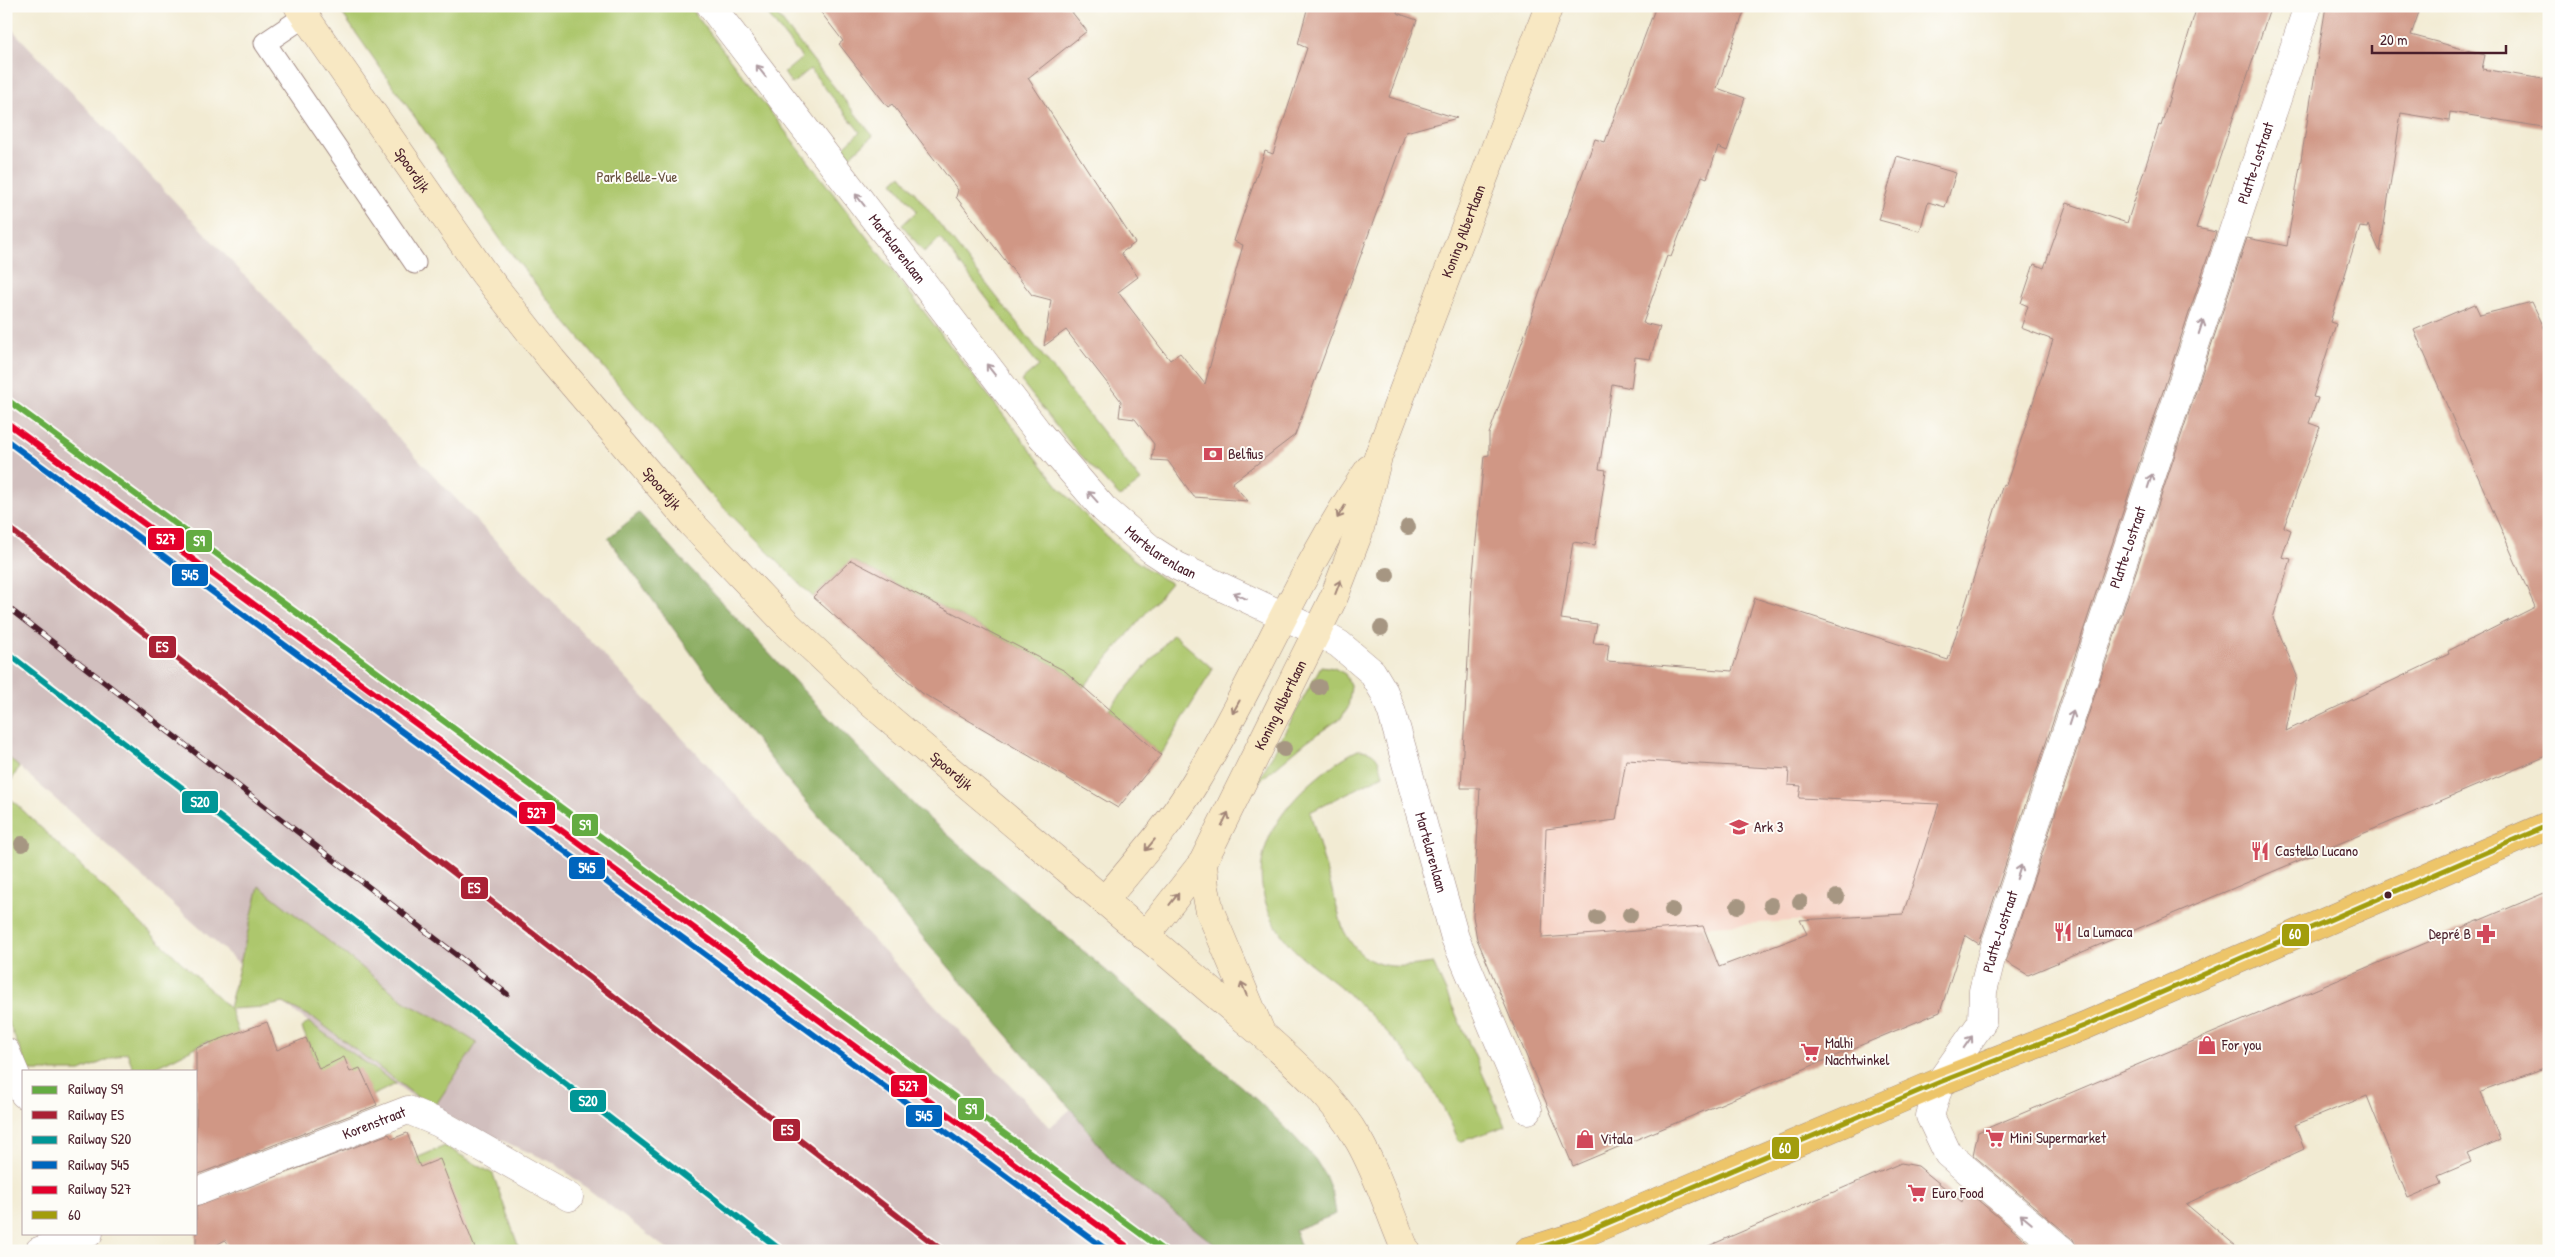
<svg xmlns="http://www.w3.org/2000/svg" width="2555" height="1257" font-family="'Patrick Hand',sans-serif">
  <rect width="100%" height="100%" fill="#fdfcf7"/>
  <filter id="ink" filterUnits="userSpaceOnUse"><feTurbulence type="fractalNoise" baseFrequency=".02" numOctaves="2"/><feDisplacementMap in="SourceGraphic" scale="10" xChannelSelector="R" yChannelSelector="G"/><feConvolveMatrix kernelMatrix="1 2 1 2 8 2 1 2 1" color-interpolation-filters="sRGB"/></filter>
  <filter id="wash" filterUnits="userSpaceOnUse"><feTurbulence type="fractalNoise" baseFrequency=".0096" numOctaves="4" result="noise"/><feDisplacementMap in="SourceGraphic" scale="20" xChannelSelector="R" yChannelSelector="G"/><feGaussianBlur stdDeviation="1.12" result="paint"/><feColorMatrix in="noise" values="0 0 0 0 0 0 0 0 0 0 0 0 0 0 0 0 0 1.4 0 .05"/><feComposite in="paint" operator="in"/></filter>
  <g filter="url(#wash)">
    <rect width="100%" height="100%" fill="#f2ebd3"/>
    <polygon fill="#f6d2c4" points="1467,688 1944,714 1973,910 1532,937 1480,789 1461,788"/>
    <polygon fill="#d1bfbe" points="6,23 1050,1127 1071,1109 1117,1168 1223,1251 669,1251 554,1163 433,1111 289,1008 6,755"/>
    <g fill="#adc76d" stroke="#7c734c">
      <path d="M337,6H689L1058,486C1093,524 1125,559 1171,583L1084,687L1065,671L851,560L813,597L708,492L560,315L503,243Z"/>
      <polygon points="761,6 770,6 873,136 849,157 842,149 860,132 810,69 792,84 784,73 802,58"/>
      <polygon points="901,175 1141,481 1120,497 1074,448 1021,381 1039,366 940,238 924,252 902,225 917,211 893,182"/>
      <polygon points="1173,634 1213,669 1161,755 1109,709"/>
      <polygon points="1321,666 1334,668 1345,674 1351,687 1348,708 1341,718 1307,741 1257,783"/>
      <path d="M1358,750C1376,750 1379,759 1383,775L1310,812L1343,929C1364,971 1391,969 1433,963L1506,1126L1459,1142C1434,1078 1389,1030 1338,985C1319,969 1296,956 1282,935C1242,877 1264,825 1312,782C1326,770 1341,758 1358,750Z"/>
      <polygon points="6,755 19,767 9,785 9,797 229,1008 259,886 408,1004 446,1023 477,1043 433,1109 314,1018 283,1003 264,1007 230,1009 245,1052 215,1057 208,1041 148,1071 134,1071 127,1052 80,1071 29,1071 6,1017"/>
      <polygon points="308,1022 396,1084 361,1101 319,1069 302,1028"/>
      <polygon points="445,1146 493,1174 520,1251 338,1251 420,1167 416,1158"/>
    </g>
    <polygon fill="#8aac60" stroke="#6a6646" points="639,513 825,714 919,810 1258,1101 1288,1130 1315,1159 1325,1175 1333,1195 1336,1214 1295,1230 1302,1251 1223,1251 1117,1168 1071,1109 785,777 722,696 608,538"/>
    <g id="blocks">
      <g fill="#d09785" fill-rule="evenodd">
        <polygon points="816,6 1067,6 1087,31 1028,78 1135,243 1121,253 1138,277 1118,292 1170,360 1180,353 1205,384 1243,245 1234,241 1265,151 1273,154 1307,48 1298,44 1308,6 1399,6 1397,13 1417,20 1389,97 1457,118 1406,132 1295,435 1232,483 1248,501 1194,497 1168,461 1152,460 1154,444 1135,419 1119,417 1121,401 1066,330 1044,346 1051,300 1032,295 956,197 958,190 892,104 888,107 839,44 843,41"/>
        <path d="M1656,6H1746L1717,88L1745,98L1727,151L1718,147L1707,178L1702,176L1671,257L1667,256L1643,323L1660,327L1650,359L1635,357L1631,388L1612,384L1599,469L1606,470L1595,545L1573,542L1561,619L1597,624L1593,643L1609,644L1607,661L1732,671L1755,598L1948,660L2003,484L2006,485L2022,437L2053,340L2021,328L2028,306L2021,303L2034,264L2044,268L2067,203L2127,223L2159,125L2161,126L2197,6H2271L2196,228L2216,232L1979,944L1965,935L1940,1012L1573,1166L1477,939L1473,916L1480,788H1461L1472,584L1484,456L1489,455V434L1595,139L1605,142ZM1626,760L1789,769L1788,785L1801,786L1799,798L1939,804L1903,914L1800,920L1807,934L1719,967L1703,926L1542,938L1546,829L1616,820Z"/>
        <polygon points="2326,6 2421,6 2411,35 2485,55 2482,69 2549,80 2549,128 2450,112 2449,121 2401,113 2380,252 2368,225 2367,228 2360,227 2330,322 2336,324 2313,397 2318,398 2309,423 2320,427 2284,527 2291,530 2282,557 2291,559 2273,618 2297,676 2286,731 2449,654 2448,651 2535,607 2414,330 2475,304 2480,315 2532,302 2549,338 2549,755 2028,975 2006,962 2007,959 2247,238 2287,246"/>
        <polygon points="1897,156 1956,173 1945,207 1928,202 1920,231 1879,220"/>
        <polygon points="851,560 1065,671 1161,755 1118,808 922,693 813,597"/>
        <polygon points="2549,891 2549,1066 2481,1092 2500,1140 2467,1154 2471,1162 2438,1176 2441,1184 2408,1198 2367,1096 2295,1125 2304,1149 2186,1204 2242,1251 2078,1251 2073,1239 1973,1155 1978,1132"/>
        <polygon points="267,1022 277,1050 306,1038 319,1069 344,1057 350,1072 360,1068 377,1105 196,1175 196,1048"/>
        <polygon points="407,1133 420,1167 440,1159 476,1251 230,1251 225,1240 206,1251 196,1251 196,1207 389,1134 392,1139"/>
        <polygon points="1901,1163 1918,1166 1962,1202 1965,1189 2038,1251 1697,1251"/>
      </g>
    </g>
  </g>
  <g filter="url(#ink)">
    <use href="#blocks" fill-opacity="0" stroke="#9e857f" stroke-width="1"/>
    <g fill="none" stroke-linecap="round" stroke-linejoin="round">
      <g stroke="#9e857f" stroke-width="23">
        <polyline id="lane" points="305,16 265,43 415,263"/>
      </g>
      <g stroke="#9e857f" stroke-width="29">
        <g id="street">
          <path id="s1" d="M711,6L1037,431L1104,509L1152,550L1177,566L1316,631L1339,644L1372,672L1384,692L1392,713L1455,938L1528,1110"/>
          <polyline points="6,1052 24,1094"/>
          <path id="s2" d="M196,1192L408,1110L439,1123L569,1197"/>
          <polyline points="39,1251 89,1233"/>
          <path id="s3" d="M2063,1251L1948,1154L1930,1116L1940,1082L1982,1022L1983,991L1992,955L2308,6"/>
        </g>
      </g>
      <g stroke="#9e857f" stroke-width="29">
        <g id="secondary">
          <path id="s4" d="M298,6L483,272L552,360L691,523L787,624L872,704L1262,1034C1298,1066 1335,1099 1359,1141C1379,1176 1390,1215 1406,1251"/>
          <polyline points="1203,862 1205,888 1210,911 1260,1030"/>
          <path d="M1104,901C1136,862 1170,825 1196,781C1257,679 1301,567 1369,469"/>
          <path id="s5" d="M1145,936L1203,862L1334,597L1359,532L1378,457L1549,6"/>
        </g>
      </g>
      <g stroke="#9e857f" stroke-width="29">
        <polyline id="primary" points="1528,1251 1582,1234 1940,1082 2084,1026 2549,825"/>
      </g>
      <use href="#lane" stroke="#fff" stroke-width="21"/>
      <use href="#street" stroke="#fff" stroke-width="28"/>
      <use href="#secondary" stroke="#f8e8c3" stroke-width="28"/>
      <use href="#primary" stroke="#edc569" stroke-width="28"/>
      <g stroke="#4a1f2b" stroke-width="5.5">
        <polyline id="rail" points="6,606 507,994"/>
      </g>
      <use href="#rail" stroke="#fdfcf7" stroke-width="4" stroke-dasharray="11" stroke-linecap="butt"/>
      <g stroke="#fdfcf7" stroke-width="9">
        <polyline id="bus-1" points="1529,1251 1582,1234 1940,1082 2084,1026 2549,825"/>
      </g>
      <use href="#bus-1" stroke="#a29d0d" stroke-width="5"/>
      <g stroke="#fdfcf7" stroke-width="10">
        <polyline id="rail-1" points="6,399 1164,1251"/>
      </g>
      <g stroke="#fdfcf7" stroke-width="10">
        <polyline id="rail-2" points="6,526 943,1251"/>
      </g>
      <g stroke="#fdfcf7" stroke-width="10">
        <polyline id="rail-3" points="6,652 782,1251"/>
      </g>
      <g stroke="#fdfcf7" stroke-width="10">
        <polyline id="rail-4" points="6,440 1108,1251"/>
      </g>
      <g stroke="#fdfcf7" stroke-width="10">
        <polyline id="rail-5" points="10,425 1125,1245"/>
      </g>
      <use href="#rail-1" stroke="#64ac42" stroke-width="6"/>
      <use href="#rail-2" stroke="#aa2135" stroke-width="6"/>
      <use href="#rail-3" stroke="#009696" stroke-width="6"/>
      <use href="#rail-4" stroke="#0065bd" stroke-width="6"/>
      <use href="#rail-5" stroke="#e4002b" stroke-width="6"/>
    </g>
    <g fill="#a69682">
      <circle cx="1408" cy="527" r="8"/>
      <circle cx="1387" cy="575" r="8"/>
      <circle cx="1381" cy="628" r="8"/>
      <circle cx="1319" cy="687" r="8"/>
      <circle cx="1284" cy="749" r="8"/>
      <circle cx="22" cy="844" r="8"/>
      <circle cx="1837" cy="897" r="8"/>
      <circle cx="1800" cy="902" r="8"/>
      <circle cx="1771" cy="905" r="8"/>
      <circle cx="1738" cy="906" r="8"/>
      <circle cx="1672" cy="910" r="8"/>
      <circle cx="1630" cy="915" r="8"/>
      <circle cx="1597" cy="918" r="8"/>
    </g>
    <defs><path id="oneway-shaft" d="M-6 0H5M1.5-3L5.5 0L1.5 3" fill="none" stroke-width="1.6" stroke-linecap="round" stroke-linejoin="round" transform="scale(1.25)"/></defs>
    <g stroke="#ae9aa0">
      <use href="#oneway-shaft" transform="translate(761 71) rotate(-128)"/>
      <use href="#oneway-shaft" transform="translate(860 200) rotate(-128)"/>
      <use href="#oneway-shaft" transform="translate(2201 327) rotate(-72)"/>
      <use href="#oneway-shaft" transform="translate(991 370) rotate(-128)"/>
      <use href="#oneway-shaft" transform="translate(2150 481) rotate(-72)"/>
      <use href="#oneway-shaft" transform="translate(1093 497) rotate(-132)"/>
      <use href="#oneway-shaft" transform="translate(1240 596) rotate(-155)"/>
      <use href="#oneway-shaft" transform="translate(2071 718) rotate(-72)"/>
      <use href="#oneway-shaft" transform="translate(2019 872) rotate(-72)"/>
      <use href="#oneway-shaft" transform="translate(1968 1042) rotate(-55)"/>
      <use href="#oneway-shaft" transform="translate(2026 1219) rotate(-140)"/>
    </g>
    <g stroke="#a18477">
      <use href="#oneway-shaft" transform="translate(1341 512) rotate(121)"/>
      <use href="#oneway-shaft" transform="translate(1338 587) rotate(-69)"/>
      <use href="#oneway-shaft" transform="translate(1236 707) rotate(119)"/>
      <use href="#oneway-shaft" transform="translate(1225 819) rotate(-64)"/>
      <use href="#oneway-shaft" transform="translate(1150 845) rotate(130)"/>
      <use href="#oneway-shaft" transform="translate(1174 899) rotate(-52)"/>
      <use href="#oneway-shaft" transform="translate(1244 989) rotate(-112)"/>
    </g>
  </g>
  <defs>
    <g id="bank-bare" transform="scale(1.5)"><path d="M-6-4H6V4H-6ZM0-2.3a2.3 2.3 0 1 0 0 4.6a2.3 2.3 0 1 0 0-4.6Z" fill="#d1495b" stroke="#fdfcf7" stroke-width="2.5" paint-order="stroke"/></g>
    <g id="school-bare" transform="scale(1.5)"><path d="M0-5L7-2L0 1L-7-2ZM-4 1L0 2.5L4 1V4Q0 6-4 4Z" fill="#d1495b" stroke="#fdfcf7" stroke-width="2.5" paint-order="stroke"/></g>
    <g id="restaurant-bare" transform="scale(1.5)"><path d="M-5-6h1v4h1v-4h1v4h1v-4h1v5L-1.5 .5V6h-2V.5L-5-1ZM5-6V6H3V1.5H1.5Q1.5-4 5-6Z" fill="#d1495b" stroke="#fdfcf7" stroke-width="2.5" paint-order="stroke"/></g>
    <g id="pharmacy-bare" transform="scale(1.5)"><path d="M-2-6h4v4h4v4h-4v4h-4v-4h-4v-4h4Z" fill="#d1495b" stroke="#fdfcf7" stroke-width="2.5" paint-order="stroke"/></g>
    <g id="shop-bare" transform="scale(1.5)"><path d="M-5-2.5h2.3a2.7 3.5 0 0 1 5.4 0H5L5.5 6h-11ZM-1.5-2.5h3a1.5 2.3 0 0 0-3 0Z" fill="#d1495b" stroke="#fdfcf7" stroke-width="2.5" paint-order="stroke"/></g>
    <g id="supermarket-bare" transform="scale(1.5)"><path d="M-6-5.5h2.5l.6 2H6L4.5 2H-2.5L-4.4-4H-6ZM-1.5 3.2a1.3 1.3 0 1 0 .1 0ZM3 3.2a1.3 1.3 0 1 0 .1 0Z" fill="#d1495b" stroke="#fdfcf7" stroke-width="2.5" paint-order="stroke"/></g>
  </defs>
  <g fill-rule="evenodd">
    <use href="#bank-bare" x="1213" y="454"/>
    <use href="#school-bare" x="1739" y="827"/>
    <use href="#restaurant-bare" x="2260" y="851"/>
    <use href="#restaurant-bare" x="2063" y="932"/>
    <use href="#pharmacy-bare" x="2486" y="934"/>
    <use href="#shop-bare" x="2207" y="1045"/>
    <use href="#supermarket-bare" x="1810" y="1052"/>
    <use href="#supermarket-bare" x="1995" y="1138"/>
    <use href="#shop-bare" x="1585" y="1139"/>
    <use href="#supermarket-bare" x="1917" y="1193"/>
  </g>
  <circle fill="#4a1f2b" stroke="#fdfcf7" stroke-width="2" cx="2388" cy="895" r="4.5"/>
  <g text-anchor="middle" stroke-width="4" stroke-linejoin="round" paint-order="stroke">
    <g font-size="15" fill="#4a1f2b" stroke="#fdfcf7">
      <text dy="5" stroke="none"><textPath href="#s3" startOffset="1204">Platte-Lostraat</textPath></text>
      <text dy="5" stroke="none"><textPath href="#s4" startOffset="200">Spoordijk</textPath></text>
      <text dy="5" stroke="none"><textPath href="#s5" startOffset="778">Koning Albertlaan</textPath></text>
      <text dy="5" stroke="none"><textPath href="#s1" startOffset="306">Martelarenlaan</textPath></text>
      <text dy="5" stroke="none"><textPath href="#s4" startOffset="605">Spoordijk</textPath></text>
      <text dy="5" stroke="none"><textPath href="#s3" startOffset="799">Platte-Lostraat</textPath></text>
      <text dy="5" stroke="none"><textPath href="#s1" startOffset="710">Martelarenlaan</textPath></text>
      <text dy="5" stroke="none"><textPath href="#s5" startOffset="269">Koning Albertlaan</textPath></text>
      <text dy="5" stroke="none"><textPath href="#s4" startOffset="1010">Spoordijk</textPath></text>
      <text dy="5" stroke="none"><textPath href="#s1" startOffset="1145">Martelarenlaan</textPath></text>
      <text dy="5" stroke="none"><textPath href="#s3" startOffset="394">Platte-Lostraat</textPath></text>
      <text dy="5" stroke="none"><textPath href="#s2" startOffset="191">Korenstraat</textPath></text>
    </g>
    <g font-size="15" fill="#68513f" stroke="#fdfcf7">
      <text x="637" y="182">Park Belle-Vue</text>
    </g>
    <g font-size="15" fill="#4a1f2b" stroke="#fdfcf7" text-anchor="start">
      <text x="1228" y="459">Belfius</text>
      <text x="1754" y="832">Ark 3</text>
      <text x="2275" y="856">Castello Lucano</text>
      <text x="2078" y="937">La Lumaca</text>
      <text x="2471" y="939" text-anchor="end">Depré B</text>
      <text x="1825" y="1048">Malhi<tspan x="1825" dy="17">Nachtwinkel</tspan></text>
      <text x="2222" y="1050">For you</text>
      <text x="2010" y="1143">Mini Supermarket</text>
      <text x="1600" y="1144">Vitala</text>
      <text x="1932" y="1198">Euro Food</text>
    </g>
  </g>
  <g stroke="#fdfcf7" stroke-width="2">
    <rect x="147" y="527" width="38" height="24" rx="5" fill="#e4002b"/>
    <rect x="185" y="529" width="28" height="24" rx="5" fill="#64ac42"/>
    <rect x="171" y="563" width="38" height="24" rx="5" fill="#0065bd"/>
    <rect x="148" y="635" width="29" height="24" rx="5" fill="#aa2135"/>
    <rect x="181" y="790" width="38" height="24" rx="5" fill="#009696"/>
    <rect x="518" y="801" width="38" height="24" rx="5" fill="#e4002b"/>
    <rect x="571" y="813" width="28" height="24" rx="5" fill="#64ac42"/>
    <rect x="568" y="856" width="38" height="24" rx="5" fill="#0065bd"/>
    <rect x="460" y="876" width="29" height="24" rx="5" fill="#aa2135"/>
    <rect x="2281" y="923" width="29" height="24" rx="5" fill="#a29d0d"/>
    <rect x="890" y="1074" width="38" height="24" rx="5" fill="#e4002b"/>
    <rect x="569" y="1089" width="38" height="24" rx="5" fill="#009696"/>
    <rect x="957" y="1097" width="28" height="24" rx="5" fill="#64ac42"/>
    <rect x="905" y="1104" width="38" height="24" rx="5" fill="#0065bd"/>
    <rect x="772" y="1118" width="29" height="24" rx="5" fill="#aa2135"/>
    <rect x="1771" y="1136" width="29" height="24" rx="5" fill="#a29d0d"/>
  </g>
  <g font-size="14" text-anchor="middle" font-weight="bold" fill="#fff">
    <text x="166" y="544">527</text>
    <text x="199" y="546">S9</text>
    <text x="190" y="580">545</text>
    <text x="162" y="652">ES</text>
    <text x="200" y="807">S20</text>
    <text x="537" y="818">527</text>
    <text x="585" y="830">S9</text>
    <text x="587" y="873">545</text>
    <text x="474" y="893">ES</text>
    <text x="2295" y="939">60</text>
    <text x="909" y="1091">527</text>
    <text x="588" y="1106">S20</text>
    <text x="971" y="1114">S9</text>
    <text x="924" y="1121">545</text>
    <text x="787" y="1135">ES</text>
    <text x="1785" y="1153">60</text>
  </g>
  <rect width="2555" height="1257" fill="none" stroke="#fdfcf7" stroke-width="25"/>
  <rect x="22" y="1070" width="175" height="165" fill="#fdfcf7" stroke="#b5a4a5"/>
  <rect x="32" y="1086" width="25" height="8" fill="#64ac42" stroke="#b5a4a5"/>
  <text x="68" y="1094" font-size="15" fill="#4a1f2b">Railway S9</text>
  <rect x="32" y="1111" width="25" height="8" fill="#aa2135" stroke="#b5a4a5"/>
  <text x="68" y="1120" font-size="15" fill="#4a1f2b">Railway ES</text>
  <rect x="32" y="1136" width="25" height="8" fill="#009696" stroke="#b5a4a5"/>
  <text x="68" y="1144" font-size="15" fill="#4a1f2b">Railway S20</text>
  <rect x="32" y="1161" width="25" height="8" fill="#0065bd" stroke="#b5a4a5"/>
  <text x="68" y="1170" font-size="15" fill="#4a1f2b">Railway 545</text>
  <rect x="32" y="1186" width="25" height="8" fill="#e4002b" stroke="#b5a4a5"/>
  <text x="68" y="1194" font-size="15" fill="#4a1f2b">Railway 527</text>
  <rect x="32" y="1211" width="25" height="8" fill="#a29d0d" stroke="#b5a4a5"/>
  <text x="68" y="1220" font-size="15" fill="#4a1f2b">60</text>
  <path d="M2372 45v8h134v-8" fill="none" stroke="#4a1f2b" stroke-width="2.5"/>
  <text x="2380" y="45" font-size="15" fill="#4a1f2b" stroke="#fdfcf7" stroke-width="4" paint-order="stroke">20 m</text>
</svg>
